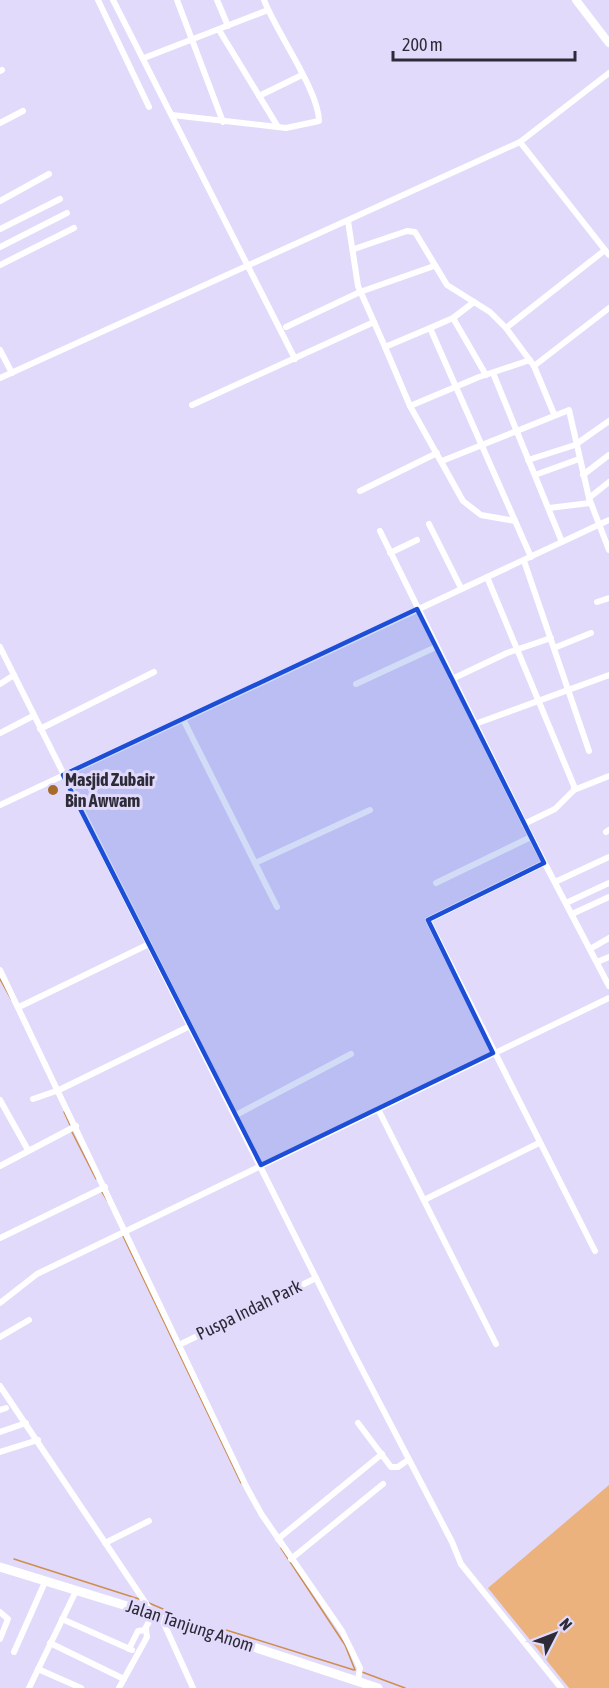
<svg xmlns="http://www.w3.org/2000/svg" width="609" height="1688" font-family="'Asap Condensed',sans-serif">
  <rect width="100%" height="100%" fill="#e1dafb"/>
  <polygon fill="#ebb27d" points="609,1485 609,1688 569,1688 488,1588"/>
  <g fill="none" stroke-linecap="round" stroke-linejoin="round">
    <g stroke="#cf8e4f" stroke-width="1.5">
      <polyline points="0,979 11,999"/>
      <polyline points="64,1112 70,1125"/>
      <polyline points="72,1132 96,1179"/>
      <polyline points="102,1192 107,1200"/>
      <polyline points="123,1236 241,1483"/>
      <polyline points="281,1548 345,1645 355,1670"/>
      <polyline points="14,1559 139,1599"/>
      <polyline points="149,1603 163,1609"/>
      <polyline points="226,1630 354,1670"/>
      <polyline points="362,1672 405,1688"/>
    </g>
    <g stroke="#fff" stroke-width="6">
      <polyline points="98,0 149,107"/>
      <polyline points="113,0 295,359"/>
      <polyline points="177,0 223,122"/>
      <polyline points="217,0 228,26"/>
      <polyline points="219,30 278,127"/>
      <polyline points="144,58 268,10"/>
      <polyline points="0,71 2,70"/>
      <polyline points="259,96 302,75"/>
      <path d="M172,115L286,128L319,121C319,91 276,32 264,0"/>
      <polyline points="0,123 23,111"/>
      <polyline points="520,142 609,255"/>
      <polyline points="0,201 49,174"/>
      <polyline points="348,221 358,286 385,347 430,328 531,557"/>
      <polyline points="0,229 60,199"/>
      <polyline points="0,247 67,213"/>
      <polyline points="354,249 407,231 415,232 447,285 490,312 506,328 534,366 554,414"/>
      <polyline points="0,265 74,228"/>
      <polyline points="453,318 486,375"/>
      <polyline points="286,327 360,292 434,266"/>
      <polyline points="430,328 453,318 474,302"/>
      <polyline points="506,328 605,250"/>
      <polyline points="385,347 410,406 463,501 481,515 515,521"/>
      <polyline points="0,350 12,373"/>
      <polyline points="534,366 609,308"/>
      <polyline points="493,373 562,542"/>
      <polyline points="0,378 520,142 609,73"/>
      <polyline points="192,405 374,322"/>
      <polyline points="410,406 479,377 530,360"/>
      <polyline points="528,460 575,445 609,421"/>
      <polyline points="442,461 569,410 589,498 609,550"/>
      <polyline points="535,475 579,459"/>
      <polyline points="583,475 609,455"/>
      <polyline points="360,491 437,453"/>
      <polyline points="589,498 609,482"/>
      <polyline points="549,508 590,503"/>
      <polyline points="429,524 461,588"/>
      <polyline points="380,531 531,837 609,986"/>
      <polyline points="390,553 417,540"/>
      <polyline points="524,561 589,751"/>
      <polyline points="487,577 574,786 574,790 555,809 524,824"/>
      <polyline points="597,602 609,598"/>
      <polyline points="0,647 353,1352 452,1542 461,1564 561,1688"/>
      <polyline points="554,648 591,633"/>
      <polyline points="452,679 507,653 551,638"/>
      <polyline points="0,684 14,675"/>
      <polyline points="356,684 436,647"/>
      <polyline points="183,719 277,907"/>
      <polyline points="475,724 609,675"/>
      <polyline points="40,729 154,672"/>
      <polyline points="0,733 33,716"/>
      <polyline points="574,790 609,776"/>
      <polyline points="0,805 609,520"/>
      <polyline points="606,832 609,830"/>
      <polyline points="255,863 370,810"/>
      <polyline points="544,863 428,920 595,1251"/>
      <polyline points="555,882 609,857"/>
      <polyline points="436,883 531,837"/>
      <polyline points="566,903 609,883"/>
      <polyline points="572,914 609,897"/>
      <polyline points="590,949 609,938"/>
      <polyline points="597,962 609,957"/>
      <polyline points="0,970 247,1488 262,1515 342,1631 360,1668 358,1680"/>
      <polyline points="19,1007 149,944"/>
      <polyline points="33,1099 59,1090 190,1026"/>
      <polyline points="0,1100 28,1150"/>
      <polyline points="378,1109 496,1344"/>
      <polyline points="236,1115 351,1054"/>
      <polyline points="0,1166 76,1126"/>
      <polyline points="424,1200 539,1143"/>
      <polyline points="0,1238 105,1187"/>
      <polyline points="0,1303 37,1274 609,998"/>
      <polyline points="0,1337 29,1320"/>
      <polyline points="183,1343 316,1278"/>
      <polyline points="0,1386 153,1614 145,1629"/>
      <polyline points="0,1410 6,1408"/>
      <polyline points="358,1423 391,1467 398,1467 408,1460"/>
      <polyline points="0,1432 26,1423"/>
      <polyline points="0,1452 38,1440"/>
      <polyline points="278,1539 382,1454"/>
      <polyline points="105,1543 149,1521"/>
      <polyline points="291,1559 383,1484"/>
      <polyline points="0,1612 8,1619 0,1639"/>
      <polyline points="161,1617 193,1688"/>
      <polyline points="62,1619 132,1650"/>
      <polyline points="50,1643 124,1679"/>
      <polyline points="14,1652 45,1582"/>
      <polyline points="38,1669 81,1688"/>
      <polyline points="29,1688 76,1591"/>
      <polyline points="119,1688 147,1637 146,1630 138,1631 129,1649"/>
    </g>
    <polyline stroke="#fff" stroke-width="8" points="576,0 609,43"/>
    <polyline stroke="#fff" stroke-width="9" points="0,1567 153,1614 378,1688"/>
  </g>
  <path fill="#1d4ed8" fill-opacity="0.2" stroke="#1d4ed8" stroke-width="4.5" stroke-linejoin="round" d="M417,609L544,863L428,920L493,1053L261,1165L63,775Z"/>
  <circle fill="#a66a2c" stroke="#e1dafb" stroke-width="2" cx="53" cy="790" r="6"/>
  <g text-anchor="middle" stroke-width="6" stroke-linejoin="round" paint-order="stroke">
    <g font-size="18" font-weight="bold" fill="#2e2b38" stroke="#e1dafb" text-anchor="start">
      <text x="65" y="786">Masjid Zubair<tspan x="65" dy="21">Bin Awwam</tspan></text>
    </g>
    <g font-size="18" fill="#2e2b38" stroke="#e1dafb">
      <text transform="translate(249 1310) rotate(-26)" y="6">Puspa Indah Park</text>
      <text transform="translate(190 1626) rotate(18)" y="6">Jalan Tanjung Anom</text>
    </g>
  </g>
  <g transform="translate(555 1634) rotate(48)" stroke="#e1dafb" stroke-width="4.5" paint-order="stroke">
  <path d="M0-4.5L10 22L0 15L-10 22Z" fill="#2e2b38"/>
  <text y="-9" font-size="16" font-weight="bold" text-anchor="middle" fill="#2e2b38">N</text>
  </g>
  <path d="M393 51v9h182v-9" fill="none" stroke="#2e2b38" stroke-width="3"/>
  <text x="402" y="51" font-size="18" fill="#2e2b38" stroke="#e1dafb" stroke-width="4.5" paint-order="stroke">200 m</text>
</svg>
